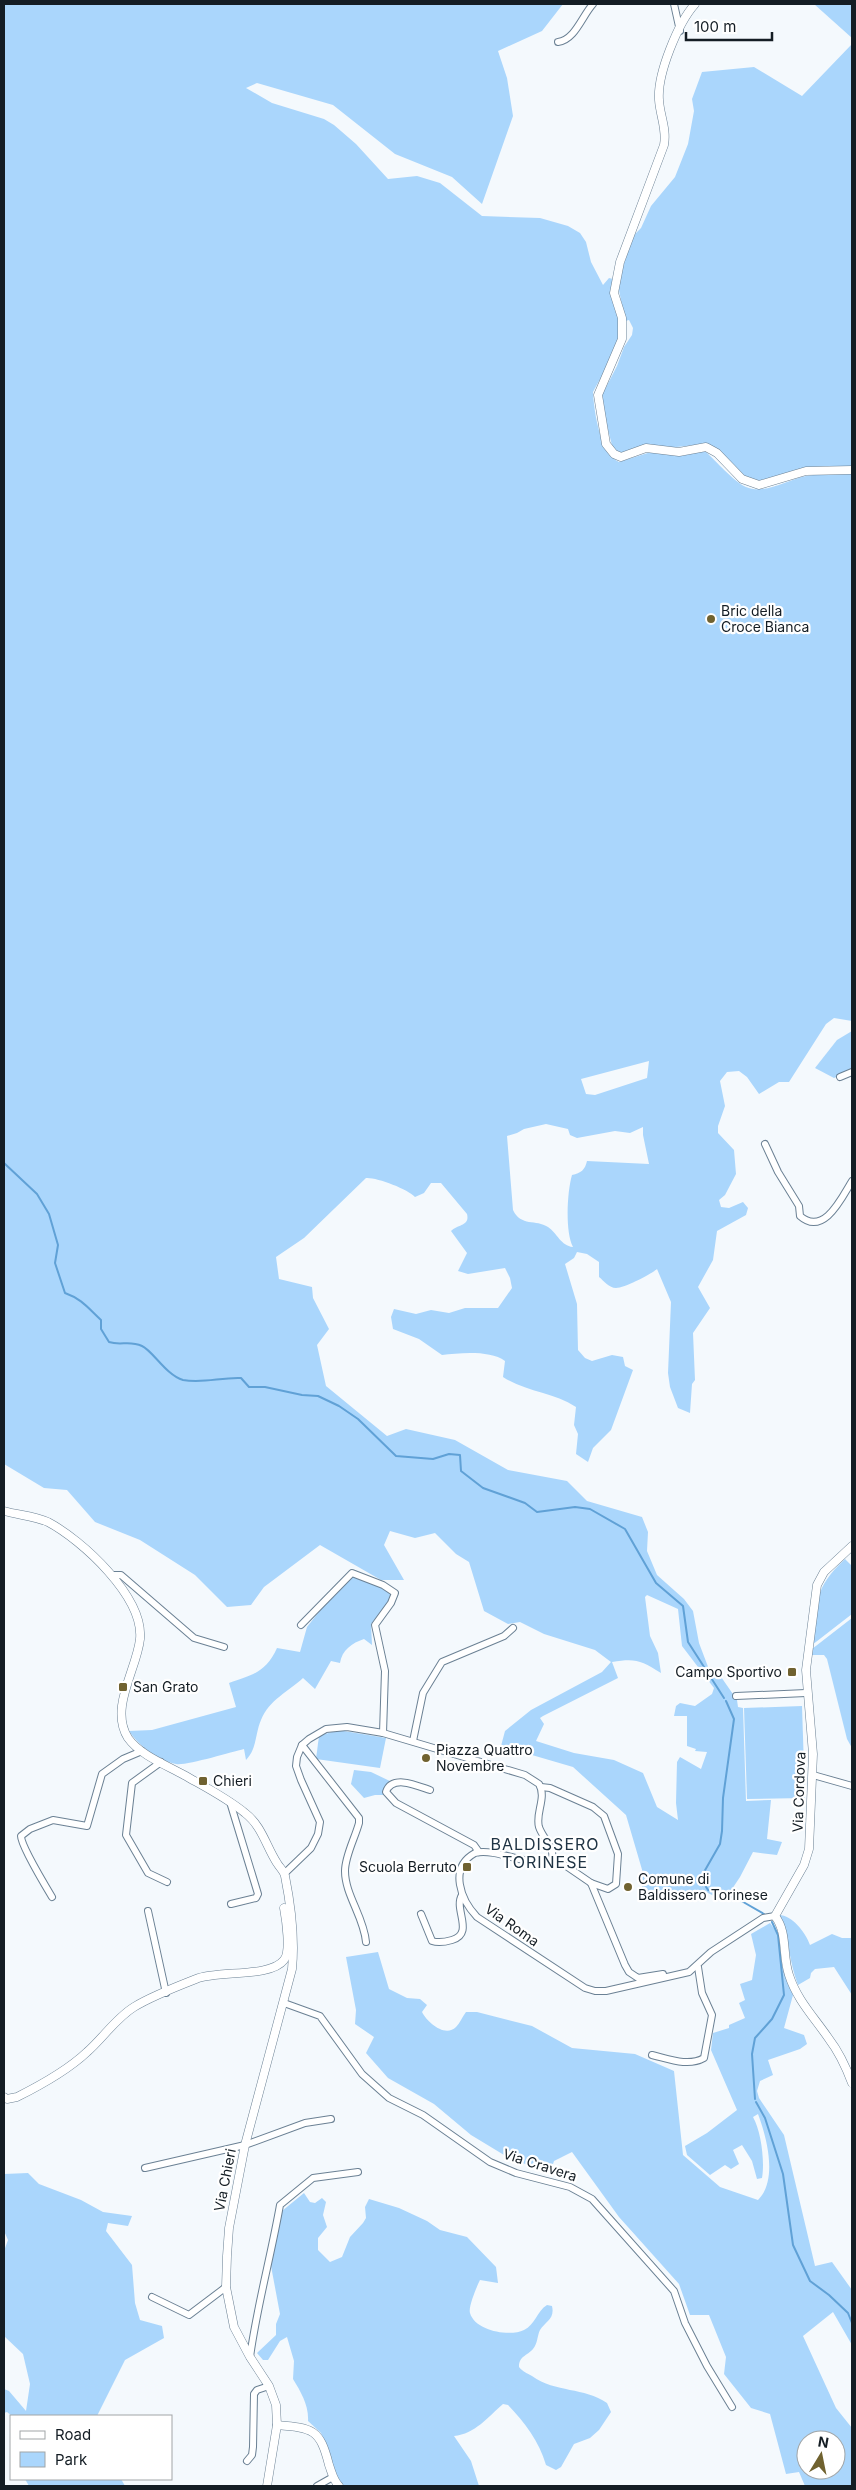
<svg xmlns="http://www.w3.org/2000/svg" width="856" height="2490" font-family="Inter,sans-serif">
  <rect width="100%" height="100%" fill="#f4f9fd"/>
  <g fill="#aad6fc" fill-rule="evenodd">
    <path d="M4,4H563L542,31L498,51L507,78L513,116L482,204L452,177L395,154L333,105L257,83L246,88L272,103L324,119L334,125L356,144L388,179L417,176L440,183L482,216L540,218L568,226L580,233L586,242L591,262L603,285L609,278L613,279C616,295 622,314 621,330C619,352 603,373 593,392C594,412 600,453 619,462L651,452L681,456L705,451C716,461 733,481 746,487C765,495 787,480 806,476C821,473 837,473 852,474V1021L834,1018L826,1024L789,1082H779L759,1094L747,1077L739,1071L727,1072L720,1081L725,1106L718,1126V1133L734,1150L736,1174L725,1195L719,1200L721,1207L729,1208L743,1202L748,1208L746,1215L717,1231L713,1260L698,1287L710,1308L693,1333L695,1380L692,1384L690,1413L678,1408L670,1387L668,1373L671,1302L657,1269C651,1274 625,1288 616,1288C609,1288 604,1281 599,1277V1262L587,1254L577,1252L574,1258L565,1264L577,1304L578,1350L585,1358L592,1361L612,1355L623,1357L625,1366L633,1370L611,1430L593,1448L588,1462L576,1454L578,1434L574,1425L576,1407C553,1392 526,1392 503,1377L505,1361C490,1350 460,1353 442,1355L419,1339L393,1329L391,1317L394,1309L416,1314L431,1310L449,1313L465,1308H498L512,1288L510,1278L505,1268L468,1274L458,1271L467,1253L451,1231C458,1224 470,1226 467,1214L441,1183H431L424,1193L415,1197C408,1189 376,1177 366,1178L304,1238L276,1257L279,1279L312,1287L313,1298L329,1329L317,1345L326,1386L387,1436L406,1429L455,1440L508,1470L567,1481L587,1501L642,1517L648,1532L647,1551L657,1575L684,1599L693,1611L699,1643L710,1672L717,1671L737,1700L738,1707L743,1708L746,1801L771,1800L767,1839L782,1842L777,1855L753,1852L740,1877L724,1901L704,1891L641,1901L643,1873L626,1815L573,1767L501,1746L505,1731L531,1710L602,1672L611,1662L595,1650L544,1634L520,1622L508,1624L484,1611L469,1562L456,1554L435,1533L415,1538L390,1531L384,1545L404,1580H381L320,1545L264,1587L251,1605L227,1607L195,1575L140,1540L95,1522L67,1490L44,1488L4,1464ZM649,1061L647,1078L595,1095L586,1094L581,1079ZM546,1124L568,1129L570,1135L577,1138L615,1131L630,1133L643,1127V1135L649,1164L587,1161C585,1170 581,1173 572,1175C567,1192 565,1232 573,1247C561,1246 557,1233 548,1227C536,1219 521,1227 513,1210L507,1136L517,1133L524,1129ZM647,1595L678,1609L682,1646L714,1688L712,1694L695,1706L680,1703L676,1706L674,1716H687V1746L696,1749L695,1751L707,1752L701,1769L680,1757L677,1762L676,1803L678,1820L657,1807L643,1773L614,1760L574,1753L536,1741L544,1724L540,1718L543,1716L618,1678L612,1662C635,1658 641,1660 661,1673L658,1653L650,1636L645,1597Z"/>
    <polygon points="814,4 852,4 852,38"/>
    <polygon points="852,44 852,467 825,466 766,480 750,480 704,444 621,453 613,449 601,403 602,395 617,366 624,347 632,335 633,328 629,320 625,321 618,285 622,269 634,235 641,228 651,206 675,177 688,144 694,111 692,99 702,72 754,67 802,96"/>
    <polygon points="852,1031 852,1070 834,1078 815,1068 837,1040"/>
    <path d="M845,1559L852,1566V1614L812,1645C817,1603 813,1589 845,1559Z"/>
    <path d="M354,1576L383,1588L391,1595V1599L371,1624L372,1645L364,1639C352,1643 342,1650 340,1663L331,1661L315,1689L303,1678C289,1691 269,1700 261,1720C255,1734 257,1749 246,1760L244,1749C231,1752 186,1766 176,1764C159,1761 138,1745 129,1731L152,1730L236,1707L229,1683C253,1675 266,1672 277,1648L300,1652L307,1627L329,1599Z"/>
    <polygon points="852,1618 852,1748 847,1739 827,1659 824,1655 812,1655 812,1649"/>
    <polygon points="802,1706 805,1798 747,1799 744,1708"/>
    <polygon points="338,1730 386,1738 380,1768 316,1759 319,1736"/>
    <polygon points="354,1770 371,1772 394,1783 387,1795 375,1795 364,1798 351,1784"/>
    <path d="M779,1915C792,1915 806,1933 810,1945L832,1934L842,1938H852V1995L834,1967L815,1969L811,1973L810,1978L798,1985C789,1962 789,1937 779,1915Z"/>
    <path d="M770,1923L779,1935L782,1965L793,1995L784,2028L804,2035L807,2044L800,2049L768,2060L773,2075L760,2081L757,2091L759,2098L784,2135L815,2266L832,2262L852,2290V2345L833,2312L803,2336L836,2408L852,2428V2486H805L799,2472L786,2474L770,2414L751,2408L724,2374L726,2357L709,2315H690L679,2284L619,2217L572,2152L554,2161L550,2173L509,2158L471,2135L434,2104L388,2078L366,2053L374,2037L355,2024L356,2010L346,1957L378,1952L389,1989L407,1998L420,1999L427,2005L422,2012C427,2022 445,2038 456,2027C460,2023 462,2017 466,2012H477L532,2026L572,2048L635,2054L674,2071L683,2155L720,2187L758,2200C778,2180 767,2138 758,2114L753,2117C761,2131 765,2161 762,2178L757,2179L752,2161L742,2145L733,2150L739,2164L731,2169L725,2165L710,2175L687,2155L685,2146L707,2133L737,2110L711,2050L713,2033L729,2028V2025L745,2018L739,2003L745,2000L740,1984L752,1980L756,1955L751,1934ZM806,2440H836V2470H806Z"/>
    <polygon points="28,2173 39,2184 81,2200 103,2212 132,2216 128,2226 108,2223 106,2231 132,2265 135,2303 140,2320 162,2326 164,2338 125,2360 97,2416 12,2416 7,2412 4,2413 4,2389 9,2391 26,2411 30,2384 23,2354 4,2336 4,2251 8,2240 4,2231 4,2174"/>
    <path d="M304,2193L310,2202L315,2203L322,2198L326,2202L323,2215L327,2227L318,2238V2250L330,2262L342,2257L350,2237L363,2223L366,2218L365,2207L369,2199L399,2208L427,2221L440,2230L467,2237L496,2267L498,2283L480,2280C477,2286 468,2307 470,2313C475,2331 510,2337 524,2330C535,2325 537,2311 547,2305L552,2306C555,2319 546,2321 540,2330C537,2336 538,2343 533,2349C527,2356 519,2356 519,2367C523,2372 527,2373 532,2376C556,2393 584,2387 607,2403L611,2412L599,2430L590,2438L574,2444L561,2467L556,2470L546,2465C539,2441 525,2423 508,2405L503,2404C488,2417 475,2434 454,2436L471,2461L479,2486H343L336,2479L321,2433L308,2421C309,2406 301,2392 293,2379L294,2361L287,2337L280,2341L268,2360H263L257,2353L276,2335V2324L280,2314L271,2266L282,2211Z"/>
    <polygon points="25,2479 121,2479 125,2486 29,2486"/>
  </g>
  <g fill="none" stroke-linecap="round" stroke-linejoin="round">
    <g stroke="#60a1d6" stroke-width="2">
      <path d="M4,1163L37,1194L49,1214L58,1245L55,1263L65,1293C82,1299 88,1308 101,1320V1329L109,1342C121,1346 129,1340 142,1346C153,1351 166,1375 183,1380C203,1384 221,1377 241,1378L249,1387H265L302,1395L318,1396L339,1406L358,1419L396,1456L433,1459L449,1454L460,1455L461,1471L483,1488L525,1503L537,1512L575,1507L590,1509L625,1529L656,1583L683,1606L688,1642L724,1698"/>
      <polyline points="726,1701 734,1719 723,1798 722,1831 720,1844 704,1872 703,1882 708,1890 738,1899 764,1914"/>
      <polyline points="755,2099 752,2054 755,2038 772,2019 784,1995 778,1935 772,1922"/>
      <polyline points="756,2102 765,2118 783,2174 793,2245 810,2281 829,2295 848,2313 852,2323"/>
    </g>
    <g stroke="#6b8194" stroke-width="8">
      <g id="minor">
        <polyline points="674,4 680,31"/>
        <path d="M558,42C575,40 582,16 593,4"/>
        <polyline points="840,1077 852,1072"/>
        <path d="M765,1144L778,1172L799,1206L800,1216C824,1237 842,1197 852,1181"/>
        <polyline points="113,1575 121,1575 194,1638 224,1647"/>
        <polyline points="301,1625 352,1573 383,1585 395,1593 391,1603 375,1625 385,1671 383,1733"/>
        <polyline points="736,1696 806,1693"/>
        <polyline points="413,1741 423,1693 442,1662 504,1636 513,1628"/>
        <path d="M302,1745L359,1818V1823C355,1838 345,1856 345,1871C345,1895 364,1917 366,1942"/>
        <polyline points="161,1762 132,1783 126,1835 148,1873 167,1882"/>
        <polyline points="813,1775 852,1786"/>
        <polyline points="541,1787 550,1788 593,1807 604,1816 618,1854 616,1884 608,1889 591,1883"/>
        <path d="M430,1790C418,1786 392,1774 386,1792L396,1803L474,1845L479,1852"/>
        <polyline points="230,1802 258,1894 256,1898 231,1904"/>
        <polyline points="553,1857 591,1883 625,1965 629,1972 638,1978 663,1974"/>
        <path d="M285,1873L311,1848L318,1834L320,1822L301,1780L296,1766L297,1757L302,1745L309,1739L326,1729L347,1727L383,1733L525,1775L539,1784C547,1798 535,1813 539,1827C543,1839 555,1847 552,1860C538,1871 497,1847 475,1853C448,1868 461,1900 477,1917L585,1988L595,1991H606L689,1972L711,1952L763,1918L775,1916"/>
        <path d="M52,1897C46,1887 21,1845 21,1836L30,1829L53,1820L87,1826L102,1774L123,1759L142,1751"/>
        <polyline points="148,1911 166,1993"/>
        <path d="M421,1914L432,1941C438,1943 445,1942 452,1940C475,1933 453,1909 462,1895"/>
        <polyline points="284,2003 320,2016 362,2074 389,2098 423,2115 490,2162 516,2173 570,2187 592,2199 674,2291 685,2323 707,2366 732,2407"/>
        <path d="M652,2055C669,2059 688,2067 704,2058L712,2015L702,1993L698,1967"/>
        <polyline points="145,2168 245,2145 305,2123 331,2119"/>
        <polyline points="152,2297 189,2315 226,2287"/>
        <path d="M250,2357C257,2306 271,2256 280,2205L313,2178L358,2172"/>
        <polyline points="247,2461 252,2455 253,2447 254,2394 257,2390 269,2386"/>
        <polyline points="317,2486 333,2477"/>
      </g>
    </g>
    <g stroke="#6b8194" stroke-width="9">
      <g id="tertiary">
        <path d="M695,4C678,23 657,74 659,100C660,116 667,129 664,145L620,262L614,293L622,318V339L598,395L606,444L614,454L621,457L646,448L679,452L706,447L717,453L742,479L759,485L806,471L852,470"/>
        <path d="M4,1511C18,1515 35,1516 48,1522C82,1540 144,1597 140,1639C137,1669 109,1708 128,1738C140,1755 166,1765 184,1775C205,1787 227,1798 245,1813C262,1826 266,1846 277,1863C280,1868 284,1871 285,1876C291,1906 295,1939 292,1969L245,2145L229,2228L227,2256L226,2287L234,2327L250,2357L269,2386L276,2405L277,2425L267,2486"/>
        <path d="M852,1546L824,1572L817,1585L806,1670L813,1754L809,1849L804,1865L775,1916C788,1933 782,1955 789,1975C797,2000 814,2017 829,2039C839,2052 846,2067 852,2083"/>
        <path d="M4,2097L7,2099L17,2097C41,2085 68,2070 87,2052C103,2038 116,2018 134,2007C150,1997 178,1986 196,1979C218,1970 270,1978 284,1960C291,1952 286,1919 284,1908"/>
        <path d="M277,2425C313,2428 320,2429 329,2465C332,2473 333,2480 339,2486"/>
      </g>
    </g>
    <use href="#minor" stroke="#fff" stroke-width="6"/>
    <use href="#tertiary" stroke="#fff" stroke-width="8"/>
  </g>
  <g fill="#706230" stroke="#fff" stroke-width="2">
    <circle cx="711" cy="619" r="5"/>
    <rect x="787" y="1667" width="10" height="10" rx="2.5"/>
    <rect x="118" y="1682" width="10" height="10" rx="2.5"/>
    <circle cx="426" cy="1758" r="5"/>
    <rect x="198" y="1776" width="10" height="10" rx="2.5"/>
    <rect x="462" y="1862" width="10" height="10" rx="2.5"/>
    <circle cx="628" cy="1887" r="5"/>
  </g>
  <g text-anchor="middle" stroke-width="4.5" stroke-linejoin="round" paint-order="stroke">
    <g font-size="14" fill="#141d24" stroke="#fff" text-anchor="start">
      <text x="721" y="616">Bric della<tspan x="721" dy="16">Croce Bianca</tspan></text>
      <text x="782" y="1677" text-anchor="end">Campo Sportivo</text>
      <text x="133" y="1692">San Grato</text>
      <text x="436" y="1755">Piazza Quattro<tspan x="436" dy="16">Novembre</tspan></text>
      <text x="213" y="1786">Chieri</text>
      <text x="457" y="1872" text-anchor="end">Scuola Berruto</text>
      <text x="638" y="1884">Comune di<tspan x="638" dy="16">Baldissero Torinese</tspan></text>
    </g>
    <g font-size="14" fill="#141d24" stroke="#fff">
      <text transform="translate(799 1792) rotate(-88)" y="5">Via Cordova</text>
      <text transform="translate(512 1925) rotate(35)" y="5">Via Roma</text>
      <text transform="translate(540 2165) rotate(18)" y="5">Via Cravera</text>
      <text transform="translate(225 2180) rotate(-79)" y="5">Via Chieri</text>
    </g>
    <g font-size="16" letter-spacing="1" fill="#203444" stroke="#fff">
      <text x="545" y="1850">BALDISSERO<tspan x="545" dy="18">TORINESE</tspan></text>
    </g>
  </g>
  <rect width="856" height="2490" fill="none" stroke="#141d24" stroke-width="10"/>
  <rect x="10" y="2415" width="162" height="65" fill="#ffffff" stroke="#a1a5a7"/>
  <rect x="20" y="2431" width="25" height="8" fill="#ffffff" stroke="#a1a5a7"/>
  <text x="55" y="2440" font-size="15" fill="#141d24">Road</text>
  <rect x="20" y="2452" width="25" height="15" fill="#aad6fc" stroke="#a1a5a7"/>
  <text x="55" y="2465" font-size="15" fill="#141d24">Park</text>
  <g transform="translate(821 2455) rotate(10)"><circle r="24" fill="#ffffff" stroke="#a1a5a7"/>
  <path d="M0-4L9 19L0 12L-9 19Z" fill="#706230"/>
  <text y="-8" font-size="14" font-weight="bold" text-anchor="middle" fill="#141d24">N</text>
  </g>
  <path d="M686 32v8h86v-8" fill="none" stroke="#141d24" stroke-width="2.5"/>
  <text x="694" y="32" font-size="15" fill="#141d24" stroke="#ffffff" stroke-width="4" paint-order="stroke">100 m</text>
</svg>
